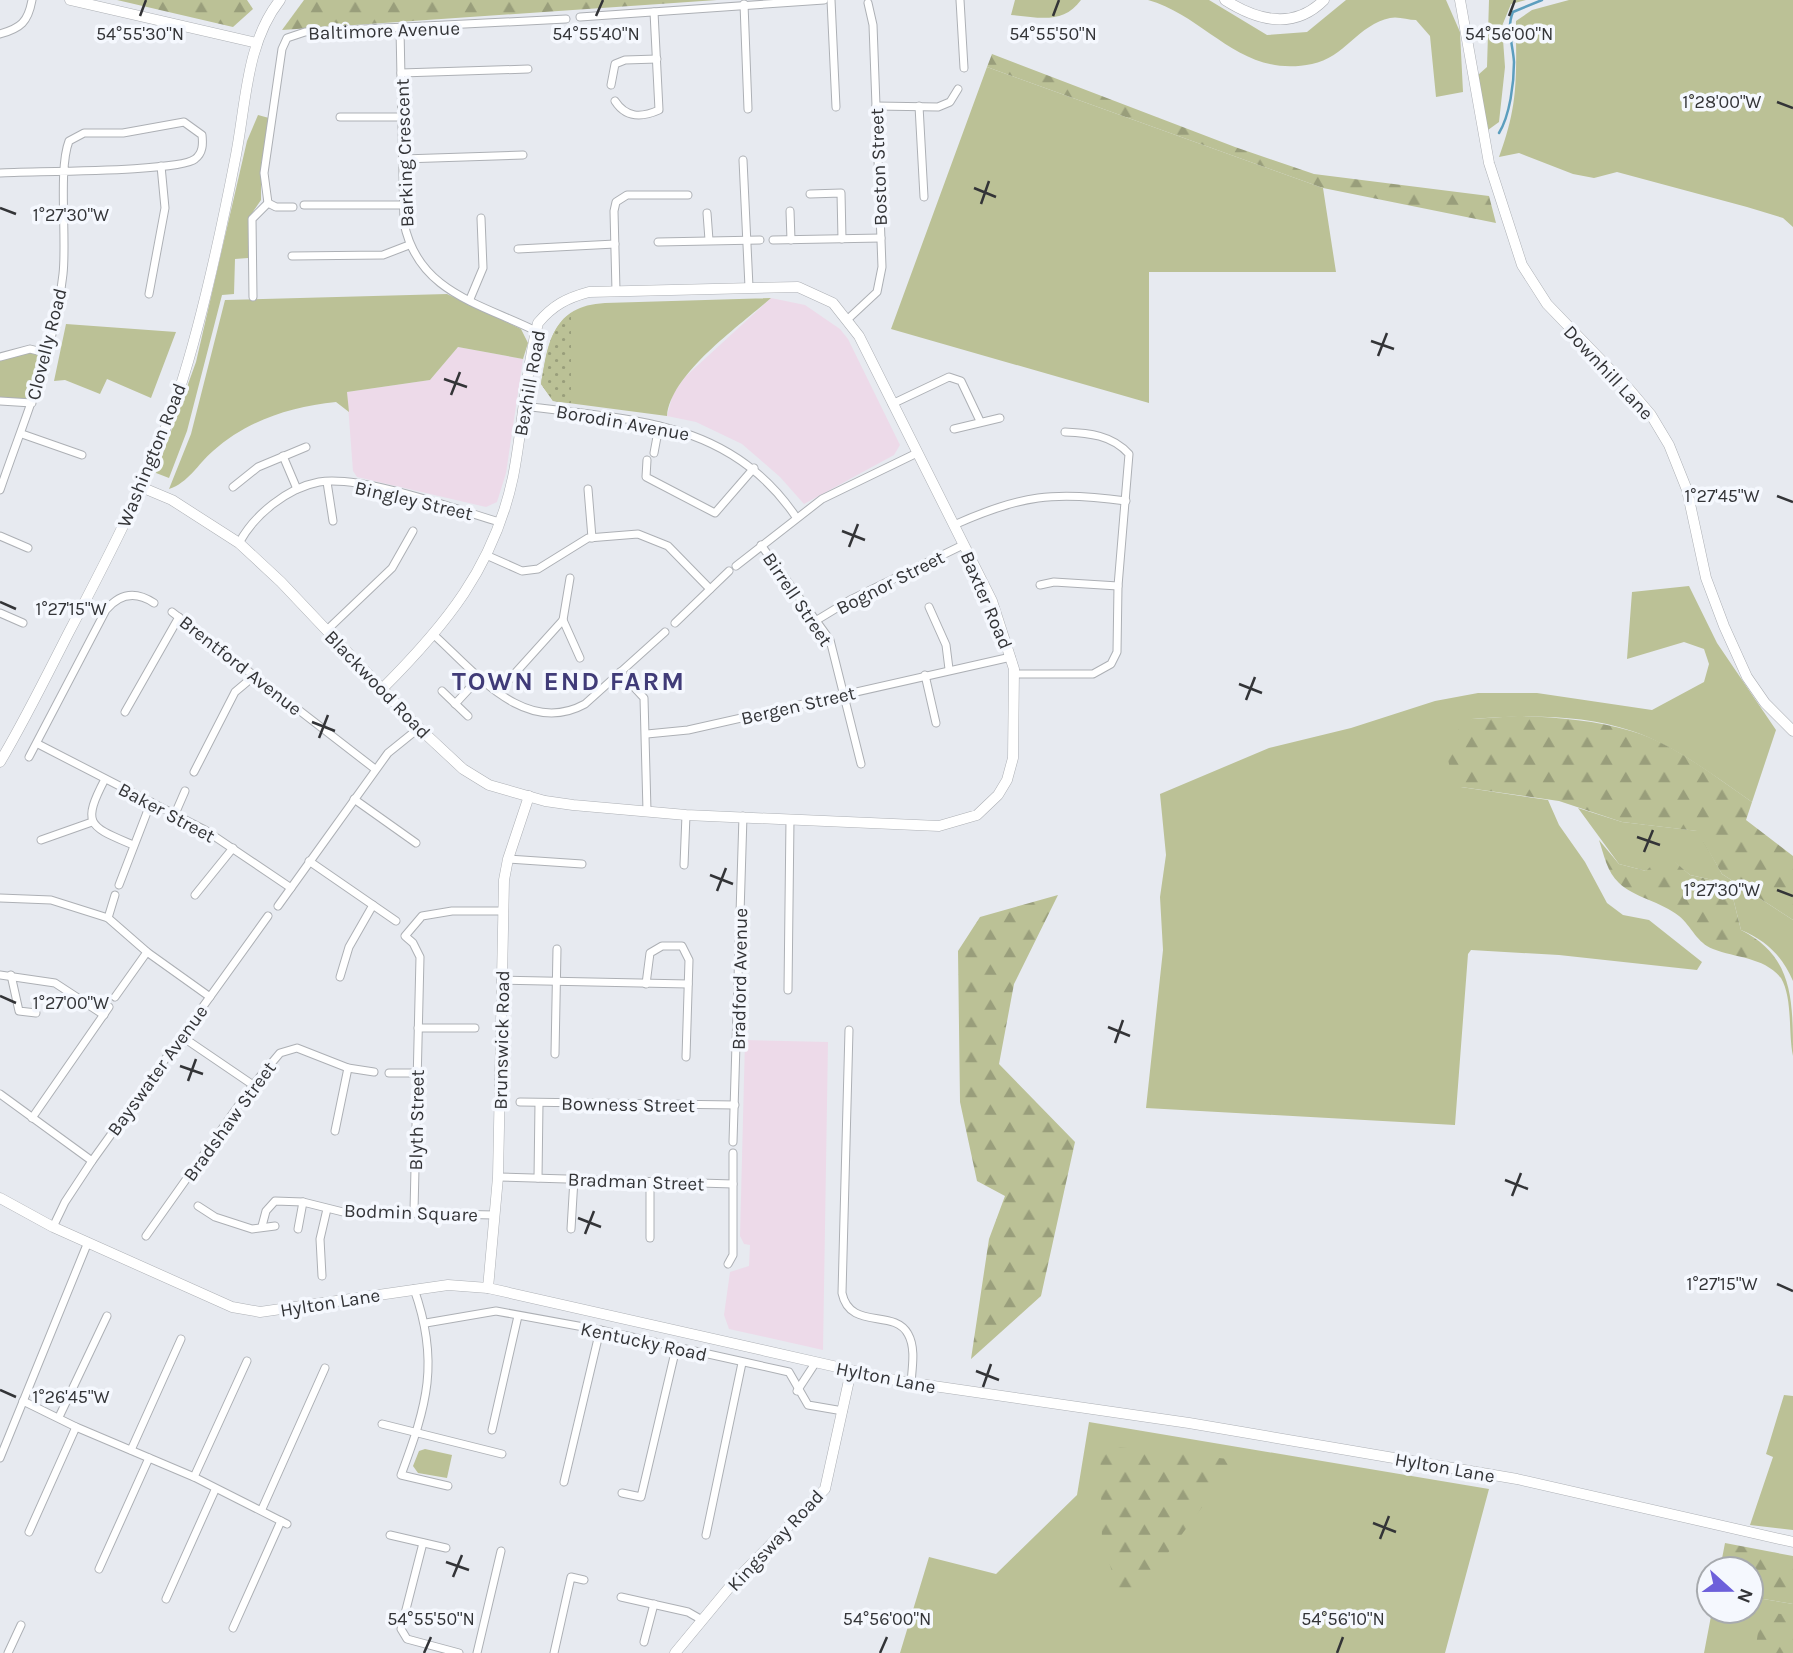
<svg xmlns="http://www.w3.org/2000/svg" width="1793" height="1653" font-family="Karla,sans-serif">
  <defs>
    <pattern id="forest-firs" width="22" height="20" patternUnits="userSpaceOnUse" patternTransform="scale(1.75)"><rect width="22" height="20" fill="#bbc196"/><path d="M5 1l3.5 6h-7zM16 11l3.5 6h-7z" fill="#999e7b"/></pattern>
    <pattern id="park-dots" width="8" height="8" patternUnits="userSpaceOnUse" patternTransform="scale(1.75)"><rect width="8" height="8" fill="#bbc196"/><path d="M2 2h.1M6 6h.1" fill="none" stroke="#999e7b" stroke-width="1.8" stroke-linecap="round"/></pattern>
  </defs>
  <rect width="100%" height="100%" fill="#e7eaf0"/>
  <g fill="#eddae9">
    <polygon points="771,298 805,305 840,329 848,339 900,445 894,455 804,504 780,477 742,444 696,422 667,416 673,394 685,377"/>
    <polygon points="458,347 523,359 506,473 497,502 486,507 357,477 353,471 347,392 430,380"/>
    <polygon points="745,1040 828,1042 823,1350 729,1329 724,1315 730,1272 749,1266 750,1245 744,1244 740,1236"/>
  </g>
  <g fill="#bbc196">
    <path d="M1015,0H1081C1063,25 1038,17 1011,15Z"/>
    <path d="M1148,0H1209L1267,35L1307,32L1346,0H1446L1460,32L1463,92L1436,97L1430,36L1416,20C1408,20 1398,16 1390,18C1359,24 1344,58 1312,64C1240,79 1208,17 1148,0Z"/>
    <polygon points="1489,0 1526,0 1511,4 1502,26 1505,67 1499,122 1488,130 1478,75 1487,67"/>
    <path d="M1569,0H1793V227L1783,218L1747,207L1617,172L1594,178L1573,174L1519,153L1499,157C1519,103 1516,77 1516,21L1532,10Z"/>
    <polygon points="987,67 1323,188 1336,272 1149,272 1149,403 891,329"/>
    <polygon points="258,115 269,118 261,165 261,200 248,219 248,258 235,259 234,294 222,295 187,431 169,478 156,473 196,362 247,141"/>
    <path d="M447,294L521,329L528,343L523,359L458,347L430,380L347,392L349,412L336,402C290,407 248,420 213,451C198,464 188,483 169,489L191,434L225,300Z"/>
    <path d="M771,298C740,326 671,373 667,416L553,401L541,384C549,342 552,306 605,303Z"/>
    <polygon points="66,324 176,332 151,398 107,379 100,394 65,380 54,381"/>
    <polygon points="12,352 46,353 32,403 0,401 0,357"/>
    <path d="M1689,586L1717,643L1776,730L1752,802C1714,776 1676,746 1632,731C1581,714 1524,715 1472,719L1461,787L1548,800L1559,825L1585,862L1607,903L1623,915L1649,920L1702,962L1697,970L1559,955L1471,950L1468,954L1455,1125L1146,1108L1163,950L1160,897L1166,855L1160,794L1269,748L1351,728L1435,701L1478,693H1537L1652,710L1704,682L1709,664L1704,649L1684,642L1627,659L1632,592Z"/>
    <path d="M1578,808L1622,822L1698,831L1722,874L1793,920V981C1782,956 1767,941 1741,930L1732,894L1713,880L1690,875L1673,861L1646,871L1619,864Z"/>
    <polygon points="1784,1395 1793,1396 1793,1530 1750,1525 1773,1457 1766,1454"/>
    <polygon points="1089,1422 1489,1489 1445,1653 900,1653 929,1557 996,1574 1077,1495"/>
    <polygon points="425,1449 452,1455 447,1478 418,1473 413,1466 419,1451"/>
    <polygon points="1751,1597 1793,1604 1793,1653 1704,1653 1712,1611 1751,1611"/>
  </g>
  <g fill="url(#forest-firs)">
    <polygon points="117,0 247,0 253,9 233,27"/>
    <polygon points="304,0 717,0 282,30"/>
    <polygon points="992,54 1235,147 1314,174 1489,196 1496,223 1323,188 987,67"/>
    <path d="M1518,716C1555,717 1595,720 1631,731C1675,744 1714,776 1752,802L1746,820L1793,856V920L1722,874L1697,831L1622,822L1559,801L1461,787L1451,773L1447,755L1458,730L1472,719Z"/>
    <path d="M1599,840L1619,864L1646,871L1658,859L1674,861L1690,875L1713,880L1732,894L1741,930C1793,956 1793,999 1793,1056C1788,1032 1793,999 1781,978C1764,957 1736,958 1713,949C1697,943 1692,927 1679,916C1662,902 1633,897 1619,883C1607,872 1604,855 1599,840Z"/>
    <polygon points="1058,895 1014,984 999,1064 1075,1142 1041,1296 971,1359 989,1239 1005,1196 977,1181 960,1102 958,951 980,917"/>
    <polygon points="1100,1445 1237,1460 1125,1611 1102,1541"/>
    <polygon points="1725,1543 1793,1556 1793,1604 1751,1597 1751,1569 1720,1569"/>
    <polygon points="1770,1613 1793,1615 1793,1653 1767,1653 1756,1646 1760,1618"/>
  </g>
  <path fill="url(#park-dots)" d="M571,313V403L553,401L541,384C546,358 547,330 571,313Z"/>
  <g fill="none" stroke-linecap="round" stroke-linejoin="round">
    <path stroke="#5c9ebe" stroke-width="2.5" d="M1499,133C1510,115 1514,83 1514,62C1513,45 1506,28 1513,12L1542,0"/>
    <g stroke="#adb0b5" stroke-width="9">
      <g id="minor">
        <polyline points="831,0 836,107"/>
        <polyline points="960,0 964,68"/>
        <polyline points="744,4 748,109"/>
        <polyline points="580,17 824,0"/>
        <path d="M400,29L404,223C418,292 479,303 536,331"/>
        <path d="M0,34C21,28 28,22 32,0"/>
        <polyline points="401,73 528,69"/>
        <polyline points="611,85 615,64 625,60 657,59"/>
        <path d="M615,101C626,118 641,118 659,110L654,12"/>
        <polyline points="876,106 938,107 950,102 958,89"/>
        <polyline points="919,106 924,197"/>
        <polyline points="340,117 401,117"/>
        <polyline points="403,159 523,155"/>
        <polyline points="743,160 749,287"/>
        <path d="M0,173C30,171 180,172 195,159C203,153 203,144 202,135L184,122L123,133H84L69,141C58,169 67,239 63,274C55,350 24,419 0,490"/>
        <polyline points="810,194 841,193 842,239"/>
        <polyline points="268,203 264,173 282,49 287,38 305,32 566,19"/>
        <polyline points="268,203 276,207 293,207"/>
        <polyline points="304,205 405,205"/>
        <polyline points="790,211 791,240"/>
        <polyline points="707,213 709,240"/>
        <polyline points="773,240 881,238"/>
        <polyline points="658,242 760,240"/>
        <polyline points="518,249 615,244"/>
        <polyline points="292,256 383,255 409,245"/>
        <polyline points="616,291 614,211 616,202 627,195 688,195"/>
        <polyline points="149,294 165,208 161,166"/>
        <polyline points="253,297 252,219 268,203"/>
        <polyline points="470,299 483,268 481,218"/>
        <polyline points="848,319 877,292 882,267 873,25 868,3"/>
        <polyline points="0,357 30,349 46,353"/>
        <polyline points="0,401 32,403"/>
        <polyline points="892,404 949,377 961,381 980,421"/>
        <path d="M524,406C630,420 730,419 796,517"/>
        <polyline points="954,429 1000,418"/>
        <polyline points="22,434 82,455"/>
        <polyline points="654,453 659,426"/>
        <polyline points="283,456 297,489"/>
        <polyline points="647,460 646,477 715,513 754,468"/>
        <polyline points="327,482 333,521"/>
        <polyline points="233,487 258,467 306,447"/>
        <polyline points="588,489 592,538"/>
        <path d="M954,525C1021,495 1054,491 1126,501"/>
        <polyline points="0,536 28,548"/>
        <path d="M239,543C254,515 287,488 319,482C362,475 456,509 499,522"/>
        <polyline points="761,545 830,640 861,764"/>
        <polyline points="486,555 522,571 538,569 588,538 638,534 668,546 710,589"/>
        <polyline points="736,566 822,499 917,453"/>
        <polyline points="1040,585 1054,582 1118,586"/>
        <polyline points="929,607 946,645 949,669"/>
        <polyline points="172,612 375,769"/>
        <polyline points="0,613 23,623"/>
        <polyline points="563,620 580,658"/>
        <polyline points="817,620 850,600 963,545"/>
        <polyline points="675,623 729,571"/>
        <polyline points="327,630 392,568 413,531"/>
        <path d="M434,635C475,672 525,737 585,704L665,632"/>
        <polyline points="620,672 644,698 647,811"/>
        <path d="M1014,674H1093L1111,664L1117,652L1118,586L1129,454C1112,435 1089,433 1065,432"/>
        <polyline points="925,675 936,723"/>
        <polyline points="442,691 468,716"/>
        <polyline points="498,692 563,620 570,578"/>
        <polyline points="455,704 480,677"/>
        <polyline points="125,712 179,617"/>
        <polyline points="647,734 688,730 1011,657"/>
        <polyline points="38,744 205,830 291,888"/>
        <path d="M29,757L106,610C120,593 136,591 154,603"/>
        <polyline points="194,772 235,692 254,676"/>
        <path d="M105,779C81,825 89,826 133,845"/>
        <polyline points="354,799 416,843"/>
        <polyline points="175,814 185,791"/>
        <polyline points="41,840 92,822"/>
        <polyline points="508,859 582,864"/>
        <polyline points="309,861 396,921"/>
        <polyline points="684,865 686,815"/>
        <polyline points="119,885 151,802"/>
        <polyline points="195,895 233,848"/>
        <polyline points="0,898 51,900 108,918 147,952 210,997"/>
        <polyline points="278,906 388,753 419,728"/>
        <polyline points="108,918 115,895"/>
        <polyline points="0,975 55,983 104,1015"/>
        <polyline points="11,975 19,1011 36,1013"/>
        <polyline points="340,977 349,947 373,905"/>
        <polyline points="502,980 688,984"/>
        <polyline points="646,984 650,953 662,946 682,946 689,960 686,1057"/>
        <polyline points="788,990 790,819"/>
        <polyline points="115,997 147,952"/>
        <polyline points="418,1028 475,1028"/>
        <path d="M849,1030L842,1293C850,1331 894,1308 908,1334C916,1348 912,1368 911,1383"/>
        <polyline points="181,1036 253,1085"/>
        <polyline points="555,1054 557,949"/>
        <polyline points="389,1073 417,1073"/>
        <polyline points="0,1094 92,1161"/>
        <polyline points="520,1102 735,1105"/>
        <polyline points="32,1118 109,1007"/>
        <polyline points="335,1131 348,1068"/>
        <polyline points="733,1142 743,816"/>
        <polyline points="498,1177 733,1184"/>
        <polyline points="538,1178 539,1103"/>
        <polyline points="198,1206 215,1217 252,1229 275,1226"/>
        <polyline points="414,1211 420,957 413,943 405,936 422,916 452,911 504,911"/>
        <polyline points="262,1226 266,1211 275,1201 303,1202 343,1212 495,1215"/>
        <polyline points="53,1227 65,1202 92,1161 268,916"/>
        <polyline points="298,1229 303,1202"/>
        <polyline points="571,1229 574,1179"/>
        <polyline points="146,1236 253,1085 280,1053 297,1048 348,1068 374,1072"/>
        <polyline points="650,1238 650,1182"/>
        <polyline points="728,1264 733,1255 733,1153"/>
        <polyline points="322,1276 320,1239 327,1209"/>
        <path d="M414,1289C440,1362 427,1405 401,1475L448,1486"/>
        <polyline points="426,1323 496,1311 600,1330 789,1372 808,1405 843,1411"/>
        <polyline points="797,1391 816,1362"/>
        <polyline points="23,1401 76,1427 194,1477 287,1524"/>
        <polyline points="59,1417 107,1316"/>
        <polyline points="382,1424 502,1454"/>
        <polyline points="492,1430 518,1316"/>
        <polyline points="131,1450 181,1339"/>
        <polyline points="0,1458 88,1242"/>
        <polyline points="194,1477 247,1361"/>
        <polyline points="564,1482 600,1330"/>
        <polyline points="622,1493 641,1497 676,1348"/>
        <polyline points="262,1509 325,1368"/>
        <polyline points="29,1532 76,1427"/>
        <polyline points="390,1535 446,1548"/>
        <polyline points="706,1535 742,1363"/>
        <polyline points="423,1543 401,1629 407,1639 459,1653"/>
        <polyline points="99,1569 149,1458"/>
        <polyline points="621,1597 688,1612 702,1620"/>
        <polyline points="166,1599 215,1490"/>
        <polyline points="233,1628 281,1521"/>
        <polyline points="644,1642 654,1604"/>
        <polyline points="8,1653 21,1625"/>
        <polyline points="477,1653 501,1551"/>
        <polyline points="554,1653 571,1577 584,1580"/>
      </g>
    </g>
    <g stroke="#adb0b5" stroke-width="11">
      <g id="tertiary">
        <polyline points="70,0 257,43"/>
        <path d="M1225,0C1258,21 1294,30 1324,0"/>
        <polyline points="1460,0 1489,163 1522,265 1547,304 1629,389 1651,415 1669,445 1687,490 1706,578 1724,626 1747,677 1765,703 1793,731"/>
        <path d="M141,487L172,500L239,543L281,582L419,728L463,769L489,785L545,801L573,805L686,815L939,826L977,815L998,795L1007,780L1013,758L1014,669L992,601L859,336L833,303L798,287L589,292C567,298 553,305 538,323C525,374 523,426 513,477C494,567 445,626 382,689"/>
        <path d="M0,762C25,720 47,675 69,632C110,554 151,475 179,391C203,317 220,237 235,160C246,107 245,44 280,0"/>
        <polyline points="0,1198 53,1227 232,1307 260,1312 448,1285 488,1288 899,1381 1189,1423 1517,1479 1793,1542"/>
        <polyline points="488,1288 498,1177 504,880 508,859 529,796"/>
        <polyline points="675,1653 733,1583 825,1489 851,1371"/>
      </g>
    </g>
    <use href="#minor" stroke="#fff" stroke-width="7"/>
    <use href="#tertiary" stroke="#fff" stroke-width="10"/>
  </g>
  <path fill="none" stroke="#333437" stroke-width="2.5" d="M140,16L146,0M596,16L603,0M1053,16L1059,0M1509,16L1515,0M1777,102L1793,108M974,188L996,197M981,204L989,181M0,208L16,214M1371,341L1394,349M1378,356L1387,333M444,379L467,387M451,395L460,372M1777,496L1793,502M842,531L865,540M849,547L858,524M0,602L16,609M1239,684L1262,693M1246,700L1255,677M312,722L335,731M319,738L328,715M1637,837L1660,845M1644,852L1653,830M710,875L733,884M1777,890L1793,896M717,891L726,868M0,996L16,1003M1108,1027L1130,1036M1115,1043L1123,1020M180,1066L203,1074M188,1081L196,1059M1505,1180L1528,1189M1512,1196L1521,1173M578,1218L601,1227M585,1234L594,1211M1777,1284L1793,1291M976,1371L999,1380M983,1387L991,1364M0,1390L16,1397M1373,1523L1396,1532M1380,1539L1389,1516M446,1562L469,1570M453,1577L462,1555M424,1653L431,1637M880,1653L887,1637M1337,1653L1343,1637"/>
  <g text-anchor="middle" stroke-width="7" stroke-linejoin="round" paint-order="stroke">
    <g font-size="19" fill="#333437" stroke="#f5f8fe">
      <text transform="translate(384 30) rotate(-2)" y="7">Baltimore Avenue</text>
      <text transform="translate(404 153) rotate(-92)" y="7">Barking Crescent</text>
      <text transform="translate(878 167) rotate(-92)" y="7">Boston Street</text>
      <text transform="translate(46 344) rotate(-76)" y="7">Clovelly Road</text>
      <text transform="translate(1609 372) rotate(47)" y="7">Downhill Lane</text>
      <text transform="translate(529 383) rotate(-80)" y="7">Bexhill Road</text>
      <text transform="translate(623 422) rotate(10)" y="7">Borodin Avenue</text>
      <text transform="translate(151 455) rotate(-68)" y="7">Washington Road</text>
      <text transform="translate(414 500) rotate(13)" y="7">Bingley Street</text>
      <text transform="translate(890 582) rotate(-27)" y="7">Bognor Street</text>
      <text transform="translate(798 599) rotate(56)" y="7">Birrell Street</text>
      <text transform="translate(987 600) rotate(67)" y="7">Baxter Road</text>
      <text transform="translate(241 665) rotate(38)" y="7">Brentford Avenue</text>
      <text transform="translate(378 684) rotate(46)" y="7">Blackwood Road</text>
      <text transform="translate(798 705) rotate(-13)" y="7">Bergen Street</text>
      <text transform="translate(167 812) rotate(28)" y="7">Baker Street</text>
      <text transform="translate(739 979) rotate(-89)" y="7">Bradford Avenue</text>
      <text transform="translate(501 1040) rotate(-89)" y="7">Brunswick Road</text>
      <text transform="translate(157 1070) rotate(-54)" y="7">Bayswater Avenue</text>
      <text transform="translate(628 1104) rotate(1)" y="7">Bowness Street</text>
      <text transform="translate(416 1120) rotate(-89)" y="7">Blyth Street</text>
      <text transform="translate(229 1121) rotate(-54)" y="7">Bradshaw Street</text>
      <text transform="translate(636 1181) rotate(2)" y="7">Bradman Street</text>
      <text transform="translate(411 1212) rotate(2)" y="7">Bodmin Square</text>
      <text transform="translate(330 1302) rotate(-9)" y="7">Hylton Lane</text>
      <text transform="translate(644 1341) rotate(12)" y="7">Kentucky Road</text>
      <text transform="translate(886 1377) rotate(11)" y="7">Hylton Lane</text>
      <text transform="translate(1445 1467) rotate(10)" y="7">Hylton Lane</text>
      <text transform="translate(775 1540) rotate(-47)" y="7">Kingsway Road</text>
    </g>
    <g font-size="26" font-weight="bold" letter-spacing="2" fill="#403b78" stroke="#f5f8fe">
      <text x="569" y="690">TOWN END FARM</text>
    </g>
  </g>
  <g font-size="18" text-anchor="middle" fill="#333437" stroke="#f5f8fe" stroke-width="7" stroke-linejoin="round" paint-order="stroke">
    <text x="140" y="40">54°55'30"N</text>
    <text x="596" y="40">54°55'40"N</text>
    <text x="1053" y="40">54°55'50"N</text>
    <text x="1509" y="40">54°56'00"N</text>
    <text x="1722" y="108">1°28'00"W</text>
    <text x="71" y="221">1°27'30"W</text>
    <text x="1722" y="502">1°27'45"W</text>
    <text x="71" y="615">1°27'15"W</text>
    <text x="1722" y="896">1°27'30"W</text>
    <text x="71" y="1009">1°27'00"W</text>
    <text x="1722" y="1290">1°27'15"W</text>
    <text x="71" y="1403">1°26'45"W</text>
    <text x="431" y="1625">54°55'50"N</text>
    <text x="887" y="1625">54°56'00"N</text>
    <text x="1343" y="1625">54°56'10"N</text>
  </g>
  <g transform="translate(1730 1590) rotate(111)"><circle r="33" fill="#f5f8fe" stroke="#a7aaae" stroke-width="2"/>
  <path d="M0-5L12 26L0 18L-12 26Z" fill="#6d60da"/>
  <text y="-10" font-size="19" font-weight="bold" text-anchor="middle" fill="#333437">N</text>
  </g>
</svg>
